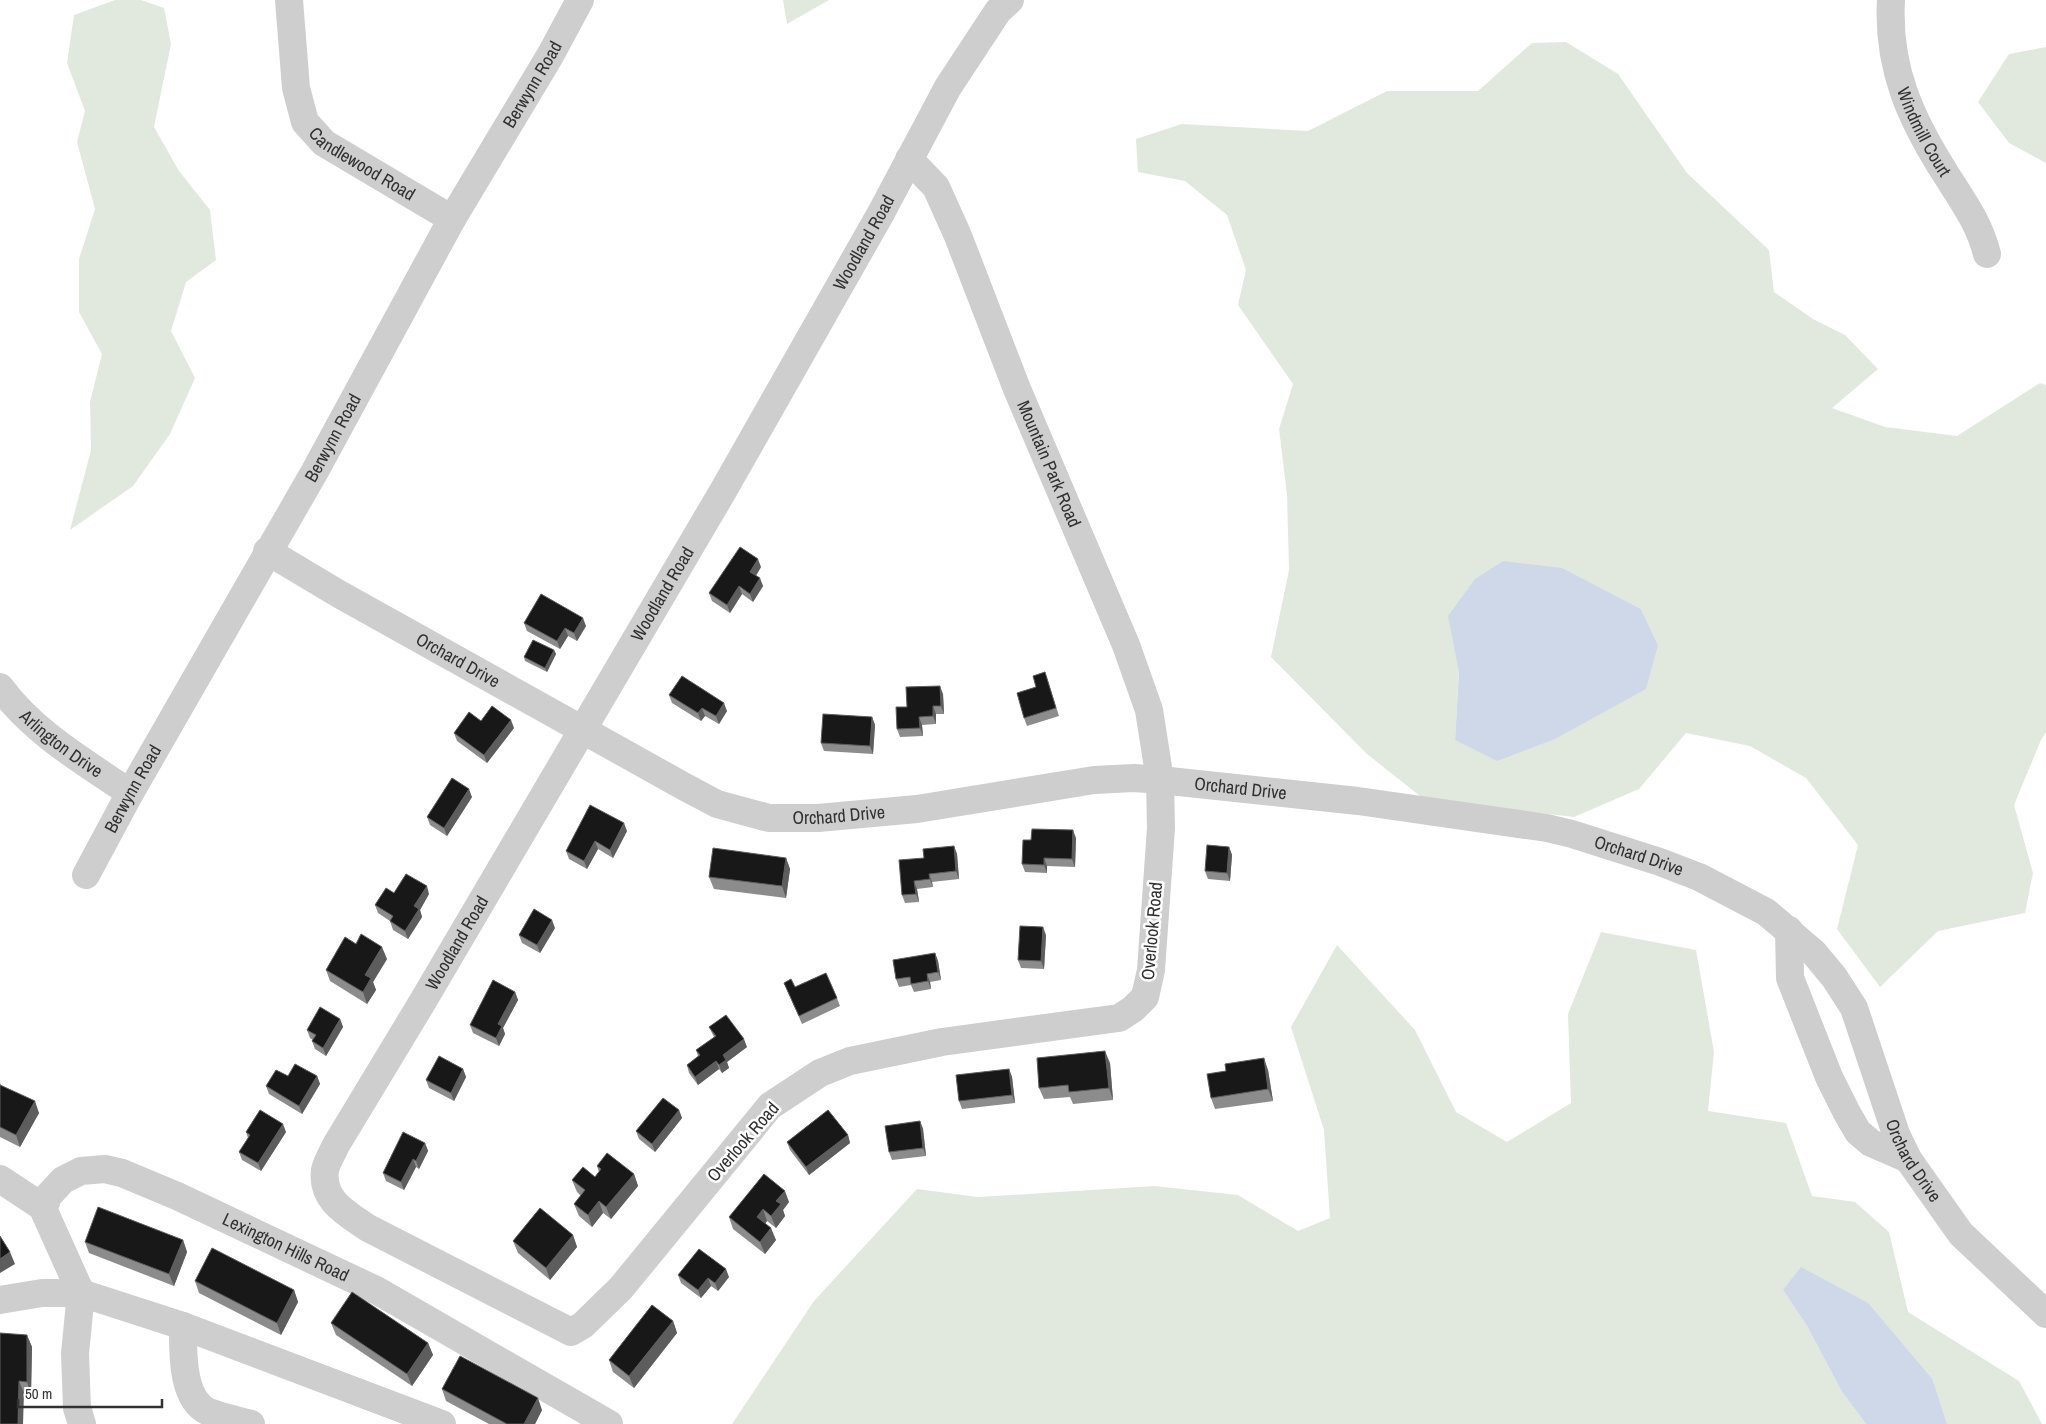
<svg xmlns="http://www.w3.org/2000/svg" width="2046" height="1424" font-family="'Archivo Narrow',sans-serif">
  <rect width="100%" height="100%" fill="#fff"/>
  <g fill="#e1e9de" fill-rule="evenodd">
    <polygon points="115,0 141,0 164,8 171,44 154,127 179,171 210,210 216,260 186,282 171,331 195,378 170,434 133,486 70,530 91,450 90,402 102,354 79,312 79,259 95,209 77,142 85,111 67,63 74,15"/>
    <polygon points="783,0 829,0 787,24"/>
    <path d="M1566,42L1618,74L1687,173L1769,250L1774,292L1813,319L1845,335L1878,369L1832,408L1885,427L1957,436L2040,383L2046,385V732L2041,740L2014,805L2033,873L2025,913L1938,931L1880,987L1837,929L1858,845L1806,778L1750,746L1686,733L1639,789L1574,817L1425,800L1367,754L1271,657L1289,570L1287,495L1279,429L1293,384L1238,305L1246,270L1227,215L1185,181L1138,172L1136,139L1182,124L1308,131L1387,91H1478L1532,43ZM1603,590L1641,609L1658,645L1455,740L1459,672Z"/>
    <polygon points="2046,47 2046,163 2009,143 1978,102 2009,54"/>
    <polygon points="1601,932 1696,950 1714,1052 1708,1111 1786,1123 1812,1196 1855,1202 1889,1232 1908,1312 2019,1381 2042,1424 1947,1424 1933,1380 1783,1290 1807,1326 1842,1392 1866,1424 732,1424 814,1301 917,1189 978,1197 1154,1186 1238,1195 1298,1231 1330,1218 1324,1130 1291,1027 1337,945 1415,1030 1456,1112 1507,1142 1571,1103 1568,1014"/>
  </g>
  <g fill="#cfd8e9">
    <polygon points="1503,561 1562,568 1641,609 1658,645 1646,689 1555,739 1497,761 1455,740 1459,672 1448,616 1475,579"/>
    <polygon points="1801,1267 1868,1303 1933,1380 1947,1424 1866,1424 1842,1392 1807,1326 1783,1290"/>
  </g>
  <g fill="none" stroke-linecap="round" stroke-linejoin="round">
    <g stroke="#cecece" stroke-width="28">
      <path id="s1" d="M289,0L296,88L305,122L324,143L452,219"/>
      <path id="s2" d="M1891,0C1887,68 1911,120 1947,176C1964,203 1979,223 1987,254"/>
      <path id="s3" d="M909,159L936,187L958,236L1017,389L1126,645L1149,710L1160,780L1161,828L1151,970L1145,997L1133,1009L1119,1018L942,1042L850,1061L820,1073L770,1106L621,1288L583,1325L571,1332L368,1228C346,1213 321,1200 325,1170C327,1161 333,1152 336,1145L423,1001L723,491L881,213L948,87L998,11L1010,0"/>
      <path id="s4" d="M267,551L339,594L685,787L717,804L769,818H818L917,809L1094,780L1134,778L1160,780L1358,801L1547,828L1572,834L1660,862L1699,877L1766,912L1814,953L1834,977L1854,1008L1896,1134L1908,1159L1961,1234L2046,1314"/>
      <path id="s5" d="M0,687C34,733 83,761 130,793"/>
      <path id="s6" d="M86,875L130,793L315,471L452,219L551,54L580,0"/>
      <polyline points="1789,930 1790,978 1829,1077 1847,1113 1858,1132 1871,1143 1908,1159"/>
      <polyline points="0,1179 44,1208"/>
      <polyline points="0,1300 42,1293 81,1293 183,1326 442,1424"/>
      <path d="M183,1326C183,1351 181,1400 209,1412C222,1417 237,1420 251,1424"/>
      <path id="s7" d="M82,1424L77,1408L75,1353L81,1293L45,1213L44,1208L48,1196L63,1180L81,1171L105,1169L122,1173L177,1196L376,1290L609,1424"/>
    </g>
  </g>
  <g fill="#8c8c8c">
    <polygon points="761,567 756,576 763,586 753,602 742,594 730,613 712,601 709,593"/>
    <polygon points="524,623 586,626 577,641 568,636 560,649 527,631"/>
    <polygon points="554,650 556,654 547,672 525,661 524,657"/>
    <polygon points="1045,672 1059,716 1027,726 1024,718 1036,687"/>
    <polygon points="943,694 944,714 936,714 936,724 922,725 923,736 900,737 897,729 907,707"/>
    <polygon points="669,695 727,711 719,724 705,716 701,721 672,703"/>
    <polygon points="872,717 875,725 873,754 824,751 821,743"/>
    <polygon points="481,721 514,728 487,763 457,741 454,733"/>
    <polygon points="472,797 447,836 430,825 427,817"/>
    <polygon points="627,831 613,858 598,849 587,869 569,859 566,851"/>
    <polygon points="1076,838 1075,867 1047,866 1047,873 1025,872 1022,864 1031,840"/>
    <polygon points="954,846 957,854 959,879 932,882 933,887 917,889 919,902 905,903 902,895 924,858"/>
    <polygon points="1229,847 1232,855 1230,881 1208,879 1205,871"/>
    <polygon points="786,858 790,869 786,898 714,889 709,877"/>
    <polygon points="394,893 429,894 420,910 422,917 408,939 393,930 390,921 378,913 375,905"/>
    <polygon points="555,928 540,953 522,943 519,935"/>
    <polygon points="1046,935 1044,969 1021,968 1018,960"/>
    <polygon points="356,944 387,959 373,982 376,990 367,1004 330,981 326,970"/>
    <polygon points="935,953 938,961 941,980 930,982 931,989 914,992 911,985 899,987 896,979"/>
    <polygon points="784,983 795,987 837,998 840,1006 802,1024"/>
    <polygon points="515,992 518,1000 503,1028 505,1034 499,1046 473,1033 470,1025"/>
    <polygon points="340,1019 343,1027 326,1056 315,1049 312,1041 313,1040 310,1038 307,1030"/>
    <polygon points="709,1027 747,1047 727,1062 729,1068 722,1073 719,1069 698,1085 689,1073 687,1065 698,1056 696,1050 714,1037"/>
    <polygon points="1110,1063 1113,1100 1073,1104 1070,1097 1044,1099 1039,1088"/>
    <polygon points="463,1069 466,1077 454,1101 429,1088 426,1080"/>
    <polygon points="1009,1069 1012,1077 1015,1103 962,1109 959,1101"/>
    <polygon points="1268,1070 1273,1101 1215,1109 1211,1098 1226,1071"/>
    <polygon points="288,1076 317,1076 320,1084 302,1114 269,1094 266,1086"/>
    <polygon points="0,1083 1,1085 39,1113 20,1147 0,1137"/>
    <polygon points="679,1110 682,1118 655,1152 639,1139 636,1131"/>
    <polygon points="920,1121 923,1129 926,1156 892,1160 889,1152"/>
    <polygon points="246,1132 286,1132 261,1171 242,1160 239,1152 248,1138"/>
    <polygon points="848,1135 850,1143 809,1175 790,1150 787,1142"/>
    <polygon points="425,1143 428,1151 419,1169 416,1167 404,1190 386,1181 383,1173"/>
    <polygon points="597,1166 634,1174 638,1186 611,1219 603,1213 592,1227 579,1216 574,1204 581,1196 577,1192 572,1180 595,1177 599,1172"/>
    <polygon points="789,1202 783,1210 785,1216 776,1228 767,1221 765,1224 776,1240 765,1254 733,1229 729,1217"/>
    <polygon points="573,1235 577,1247 550,1280 518,1253 513,1241"/>
    <polygon points="183,1240 187,1252 174,1286 89,1253 85,1242"/>
    <polygon points="678,1275 729,1277 718,1291 711,1286 701,1298 681,1283"/>
    <polygon points="195,1281 294,1290 298,1302 281,1335 199,1293"/>
    <polygon points="673,1321 677,1333 634,1388 613,1372 609,1360"/>
    <polygon points="331,1323 428,1343 433,1355 412,1386 336,1335"/>
    <polygon points="27,1335 32,1347 31,1394 24,1393 0,1424"/>
    <polygon points="442,1389 542,1410 535,1424 489,1424 446,1401"/>
  </g>
  <g fill="#5d5d5d">
    <polygon points="758,559 761,567 753,580 750,572"/>
    <polygon points="760,578 763,586 753,602 750,594"/>
    <polygon points="739,586 742,594 730,613 727,605"/>
    <polygon points="583,618 586,626 577,641 574,633"/>
    <polygon points="565,628 568,636 560,649 557,641"/>
    <polygon points="554,650 556,654 547,672 545,668"/>
    <polygon points="940,686 943,694 944,714 941,706"/>
    <polygon points="724,703 727,711 719,724 716,716"/>
    <polygon points="933,706 936,714 936,724 933,716"/>
    <polygon points="702,708 705,716 701,721 698,713"/>
    <polygon points="872,717 875,725 873,754 870,746"/>
    <polygon points="919,717 922,725 923,736 920,728"/>
    <polygon points="511,720 514,728 487,763 484,755"/>
    <polygon points="469,789 472,797 447,836 444,828"/>
    <polygon points="624,823 627,831 613,858 610,850"/>
    <polygon points="1073,830 1076,838 1075,867 1072,859"/>
    <polygon points="595,841 598,849 587,869 584,861"/>
    <polygon points="954,846 957,854 959,879 956,871"/>
    <polygon points="1229,847 1232,855 1230,881 1227,873"/>
    <polygon points="786,858 790,869 786,898 782,886"/>
    <polygon points="1044,858 1047,866 1047,873 1044,865"/>
    <polygon points="929,874 932,882 933,887 930,879"/>
    <polygon points="914,881 917,889 919,902 916,894"/>
    <polygon points="427,886 429,894 420,910 422,917 408,939 405,931 414,906"/>
    <polygon points="552,920 555,928 540,953 537,945"/>
    <polygon points="1043,927 1046,935 1044,969 1041,961"/>
    <polygon points="382,947 387,959 373,982 376,990 367,1004 363,992 365,975"/>
    <polygon points="935,953 938,961 941,980 938,972"/>
    <polygon points="927,974 930,982 931,989 928,981"/>
    <polygon points="515,992 518,1000 503,1028 505,1034 499,1046 496,1038 498,1024"/>
    <polygon points="340,1019 343,1027 326,1056 323,1048"/>
    <polygon points="744,1039 747,1047 727,1062 729,1068 722,1073 719,1065 723,1055"/>
    <polygon points="1105,1051 1110,1063 1113,1100 1109,1088"/>
    <polygon points="1264,1058 1268,1070 1273,1101 1268,1089"/>
    <polygon points="716,1061 719,1069 698,1085 695,1077"/>
    <polygon points="463,1069 466,1077 454,1101 451,1093"/>
    <polygon points="1009,1069 1012,1077 1015,1103 1012,1095"/>
    <polygon points="317,1076 320,1084 302,1114 299,1106"/>
    <polygon points="35,1101 39,1113 20,1147 16,1135"/>
    <polygon points="679,1110 682,1118 655,1152 652,1144"/>
    <polygon points="920,1121 923,1129 926,1156 923,1148"/>
    <polygon points="283,1124 286,1132 261,1171 258,1163"/>
    <polygon points="848,1135 850,1143 809,1175 806,1167"/>
    <polygon points="425,1143 428,1151 419,1169 416,1161"/>
    <polygon points="413,1159 416,1167 404,1190 401,1182"/>
    <polygon points="634,1174 638,1186 611,1219 606,1207"/>
    <polygon points="785,1191 789,1202 783,1210 785,1216 776,1228 771,1216 776,1201"/>
    <polygon points="599,1201 603,1213 592,1227 588,1215"/>
    <polygon points="763,1209 767,1221 761,1229 757,1217"/>
    <polygon points="771,1228 776,1240 765,1254 760,1242"/>
    <polygon points="573,1235 577,1247 550,1280 546,1268"/>
    <polygon points="183,1240 187,1252 174,1286 169,1274"/>
    <polygon points="10,1252 15,1264 0,1273 0,1259"/>
    <polygon points="726,1269 729,1277 718,1291 715,1283"/>
    <polygon points="708,1278 711,1286 701,1298 698,1290"/>
    <polygon points="294,1290 298,1302 281,1335 277,1323"/>
    <polygon points="673,1321 677,1333 634,1388 629,1376"/>
    <polygon points="27,1335 32,1347 31,1394 27,1382"/>
    <polygon points="428,1343 433,1355 412,1386 407,1374"/>
    <polygon points="19,1381 24,1393 23,1424 18,1424"/>
    <polygon points="538,1398 542,1410 535,1424 524,1424"/>
  </g>
  <g fill="#181818" stroke="#5d5d5d">
    <polygon points="740,547 758,559 750,572 760,578 750,594 739,586 727,605 709,593"/>
    <polygon points="541,594 583,618 574,633 565,628 557,641 524,623"/>
    <polygon points="533,640 554,650 545,668 524,657"/>
    <polygon points="1045,672 1056,708 1024,718 1017,693 1036,687 1033,676"/>
    <polygon points="682,676 724,703 716,716 702,708 698,713 669,695"/>
    <polygon points="940,686 941,706 933,706 933,716 919,717 920,728 897,729 896,707 907,707 906,687"/>
    <polygon points="492,706 511,720 484,755 454,733 469,712 481,721"/>
    <polygon points="823,714 872,717 870,746 821,743"/>
    <polygon points="452,778 469,789 444,828 427,817"/>
    <polygon points="590,805 624,823 610,850 595,841 584,861 566,851"/>
    <polygon points="1032,829 1073,830 1072,859 1044,858 1044,865 1022,864 1023,840 1031,840"/>
    <polygon points="1207,845 1229,847 1227,873 1205,871"/>
    <polygon points="954,846 956,871 929,874 930,879 914,881 916,894 902,895 899,860 924,858 923,849"/>
    <polygon points="713,848 786,858 782,886 709,877"/>
    <polygon points="406,874 427,886 414,906 419,909 405,931 390,921 393,916 375,905 386,888 394,893"/>
    <polygon points="534,909 552,920 537,945 519,935"/>
    <polygon points="1020,926 1043,927 1041,961 1018,960"/>
    <polygon points="361,934 382,947 365,975 371,978 363,992 326,970 345,937 356,944"/>
    <polygon points="935,953 938,972 927,974 928,981 911,984 910,977 896,979 893,960"/>
    <polygon points="826,973 837,998 799,1016 784,983 791,979 795,987"/>
    <polygon points="493,980 515,992 498,1024 502,1026 496,1038 470,1025"/>
    <polygon points="320,1007 340,1019 323,1048 312,1041 316,1035 307,1030"/>
    <polygon points="726,1015 744,1039 723,1055 726,1060 719,1065 716,1061 695,1077 687,1065 700,1055 696,1050 716,1036 709,1027"/>
    <polygon points="1105,1051 1109,1088 1069,1092 1068,1085 1039,1088 1037,1058"/>
    <polygon points="439,1056 463,1069 451,1093 426,1080"/>
    <polygon points="1264,1058 1268,1089 1211,1098 1207,1074 1226,1071 1225,1064"/>
    <polygon points="295,1064 317,1076 299,1106 266,1086 276,1070 288,1076"/>
    <polygon points="1009,1069 1012,1095 959,1101 956,1075"/>
    <polygon points="0,1085 35,1101 16,1135 0,1127"/>
    <polygon points="663,1098 679,1110 652,1144 636,1131"/>
    <polygon points="260,1110 283,1124 258,1163 239,1152 250,1135 246,1132"/>
    <polygon points="828,1110 848,1135 806,1167 787,1142"/>
    <polygon points="920,1121 923,1148 889,1152 885,1126"/>
    <polygon points="403,1132 425,1143 416,1161 413,1159 401,1182 383,1173"/>
    <polygon points="607,1153 634,1174 606,1207 599,1201 588,1215 574,1204 585,1190 572,1180 583,1167 595,1177 601,1169 597,1166"/>
    <polygon points="764,1174 785,1191 776,1201 781,1204 771,1216 763,1209 757,1217 771,1228 760,1242 729,1217"/>
    <polygon points="98,1207 183,1240 169,1274 85,1242"/>
    <polygon points="540,1208 573,1235 546,1268 513,1241"/>
    <polygon points="0,1236 10,1252 0,1259"/>
    <polygon points="212,1248 294,1290 277,1323 195,1281"/>
    <polygon points="699,1249 726,1269 715,1283 708,1278 698,1290 678,1275"/>
    <polygon points="352,1292 428,1343 407,1374 331,1323"/>
    <polygon points="652,1305 673,1321 629,1376 609,1360"/>
    <polygon points="0,1333 27,1335 27,1382 19,1381 18,1424 0,1424"/>
    <polygon points="460,1356 538,1398 524,1424 507,1424 442,1389"/>
  </g>
  <g text-anchor="middle" stroke-width="5" stroke-linejoin="round" paint-order="stroke">
    <g font-size="18" fill="#313131" stroke="#fff">
      <text dy="6" stroke="none"><textPath href="#s6" startOffset="908">Berwynn Road</textPath></text>
      <text dy="6" stroke="none"><textPath href="#s2" startOffset="138">Windmill Court</textPath></text>
      <text dy="6" stroke="none"><textPath href="#s1" startOffset="195">Candlewood Road</textPath></text>
      <text dy="6" stroke="none"><textPath href="#s3" startOffset="2971">Woodland Road</textPath></text>
      <text dy="6" stroke="none"><textPath href="#s6" startOffset="502">Berwynn Road</textPath></text>
      <text dy="6" stroke="none"><textPath href="#s3" startOffset="338">Mountain Park Road</textPath></text>
      <text dy="6" stroke="none"><textPath href="#s3" startOffset="2566">Woodland Road</textPath></text>
      <text dy="6" stroke="none"><textPath href="#s4" startOffset="220">Orchard Drive</textPath></text>
      <text dy="6" stroke="none"><textPath href="#s5" startOffset="84">Arlington Drive</textPath></text>
      <text dy="6" stroke="none"><textPath href="#s4" startOffset="1045">Orchard Drive</textPath></text>
      <text dy="6" stroke="none"><textPath href="#s6" startOffset="98">Berwynn Road</textPath></text>
      <text dy="6" stroke="none"><textPath href="#s4" startOffset="640">Orchard Drive</textPath></text>
      <text dy="6" stroke="none"><textPath href="#s4" startOffset="1450">Orchard Drive</textPath></text>
      <text transform="translate(1152 931) rotate(-85)" y="6">Overlook Road</text>
      <text dy="6" stroke="none"><textPath href="#s3" startOffset="2161">Woodland Road</textPath></text>
      <text transform="translate(743 1142) rotate(-49)" y="6">Overlook Road</text>
      <text dy="6" stroke="none"><textPath href="#s4" startOffset="1885">Orchard Drive</textPath></text>
      <text dy="6" stroke="none"><textPath href="#s7" startOffset="501">Lexington Hills Road</textPath></text>
    </g>
  </g>
  <path d="M18 1399v8h144v-8" fill="none" stroke="#313131" stroke-width="2.5"/>
  <text x="25" y="1399" font-size="15" fill="#313131" stroke="#ffffff" stroke-width="4" paint-order="stroke">50 m</text>
</svg>
